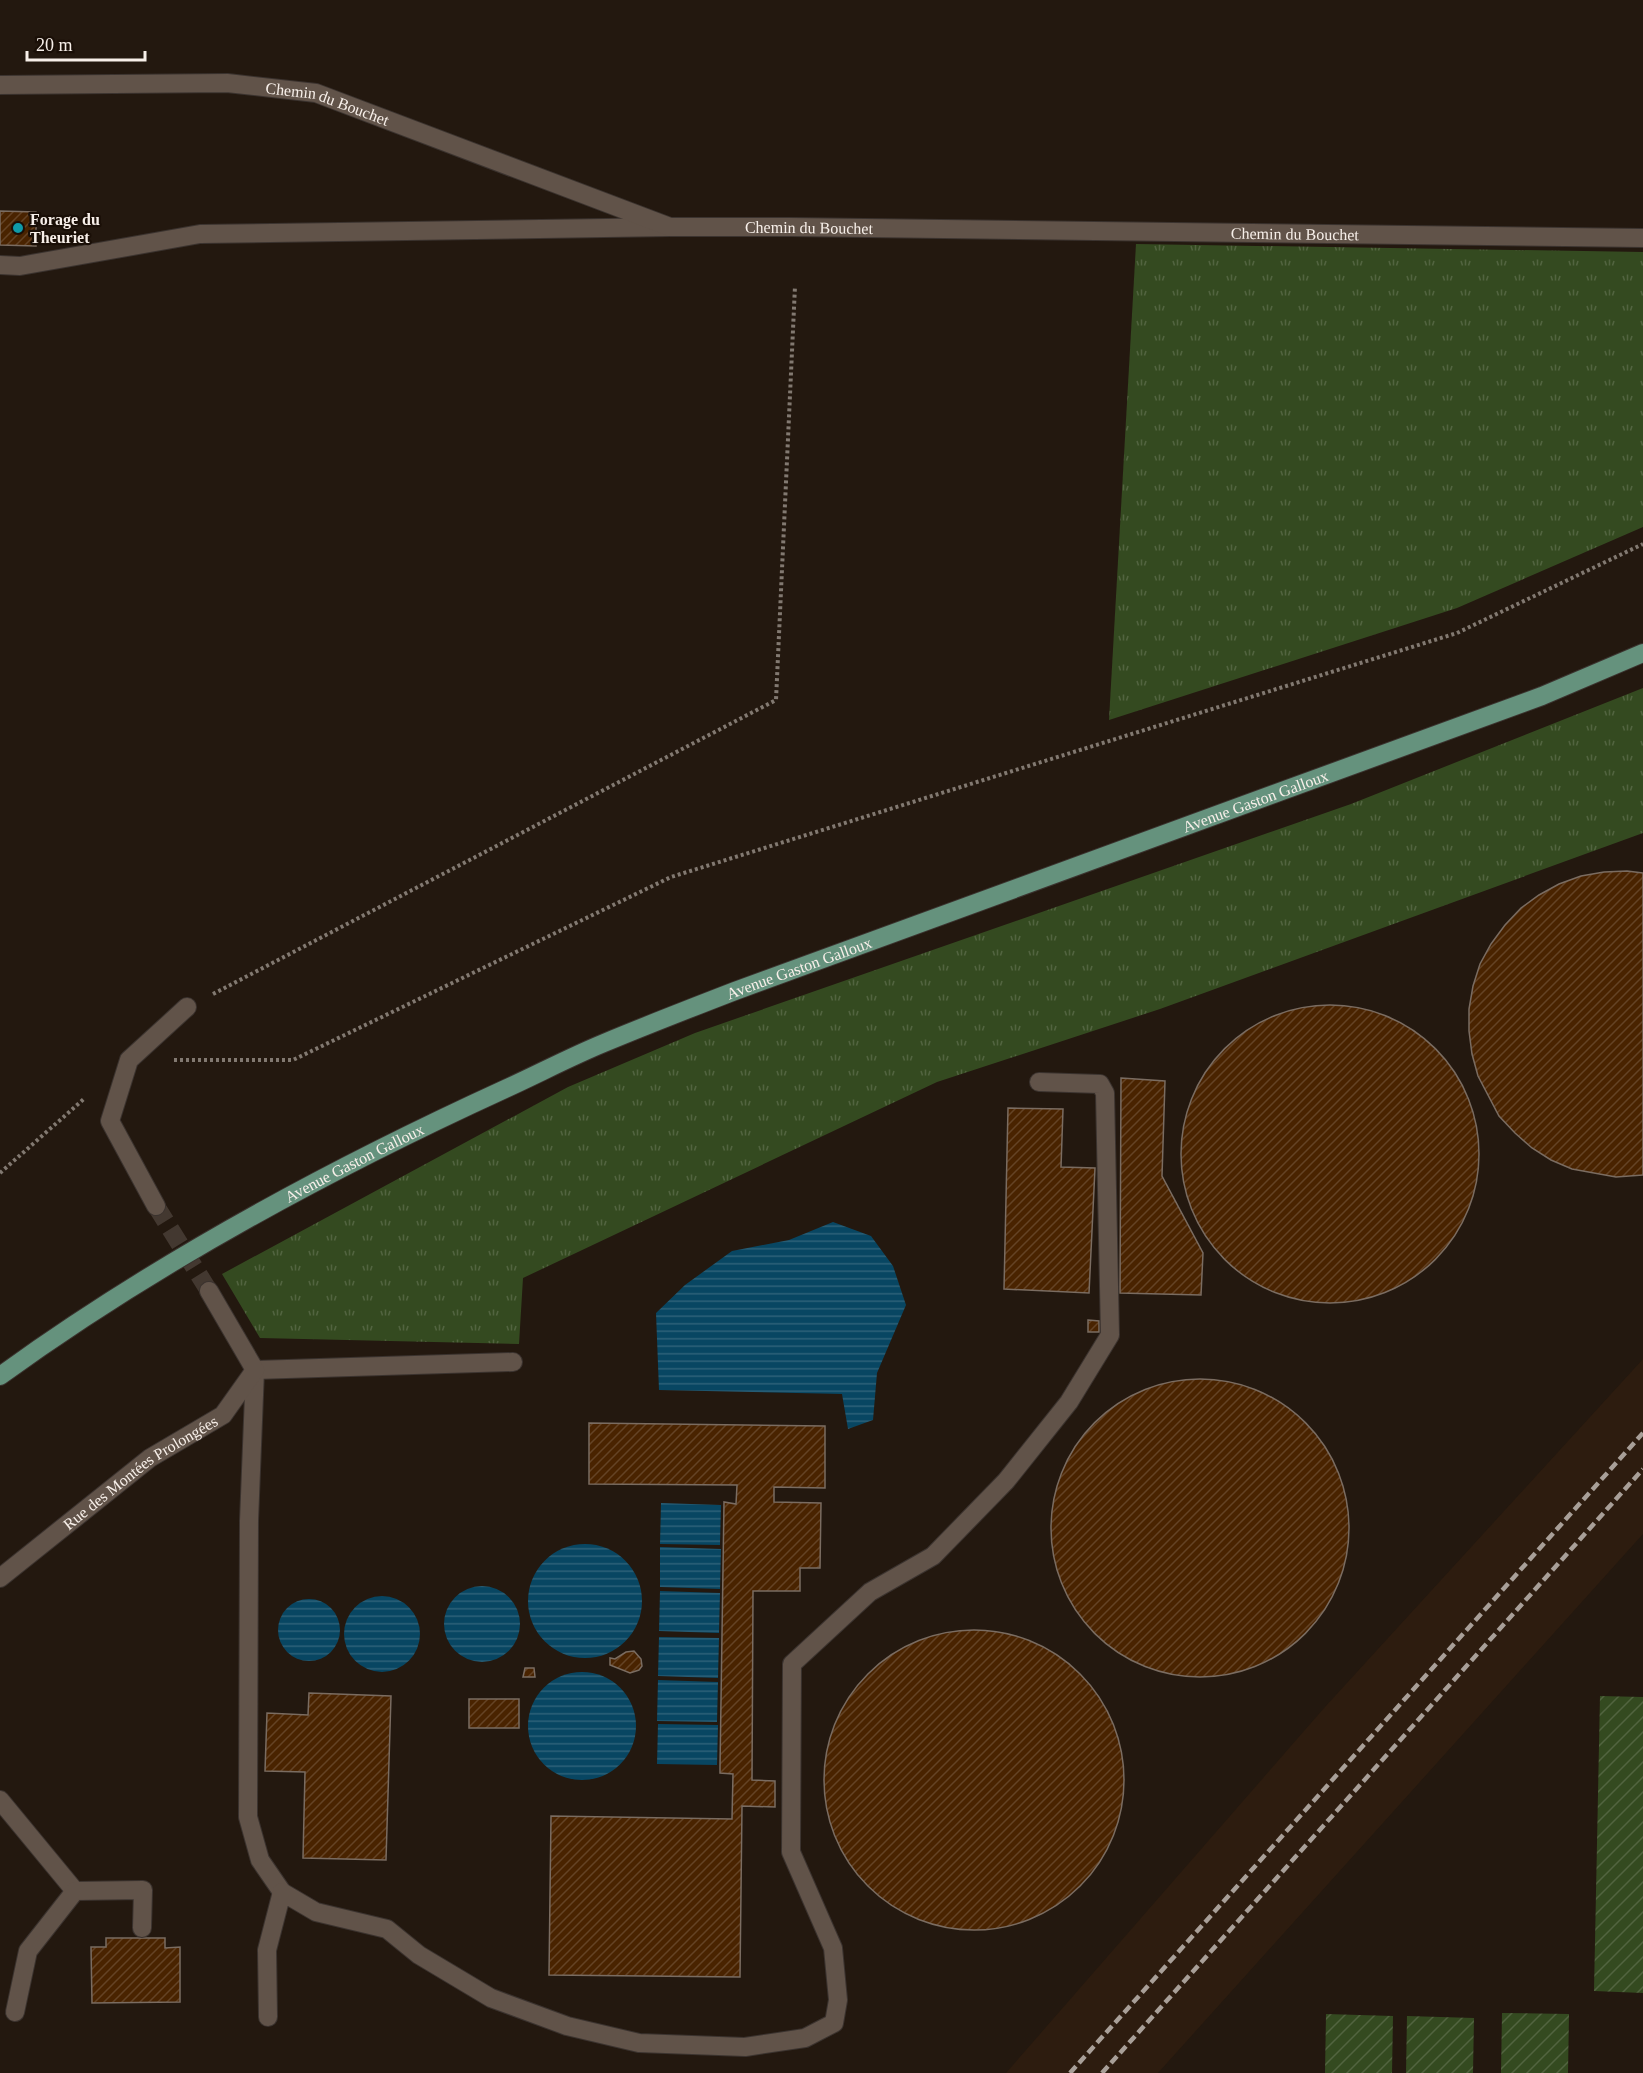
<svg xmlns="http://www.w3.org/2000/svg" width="1643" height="2073" font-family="Georgia,serif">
  <defs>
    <pattern id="grass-tufts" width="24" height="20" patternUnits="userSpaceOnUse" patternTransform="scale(1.5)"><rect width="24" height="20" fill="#344a20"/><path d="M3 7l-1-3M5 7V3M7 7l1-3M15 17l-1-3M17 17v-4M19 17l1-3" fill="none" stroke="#526440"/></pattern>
    <pattern id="garden-furrows" width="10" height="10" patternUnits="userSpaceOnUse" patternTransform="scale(1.5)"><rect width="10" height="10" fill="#344a20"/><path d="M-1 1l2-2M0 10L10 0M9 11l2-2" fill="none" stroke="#526440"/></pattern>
    <pattern id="water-rules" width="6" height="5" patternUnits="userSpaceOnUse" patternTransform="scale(1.5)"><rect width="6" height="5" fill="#084662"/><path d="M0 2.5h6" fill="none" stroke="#2d6178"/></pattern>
    <pattern id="building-hatch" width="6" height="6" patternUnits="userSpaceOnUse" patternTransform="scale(1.5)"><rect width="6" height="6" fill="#492300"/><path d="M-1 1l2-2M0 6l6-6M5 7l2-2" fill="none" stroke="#644325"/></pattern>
  </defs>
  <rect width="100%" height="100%" fill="#23180f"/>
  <polygon fill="#2d1c0f" points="1643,1359 1643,1534 1158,2073 1006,2073 1325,1707"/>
  <g fill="url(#grass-tufts)">
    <polygon points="1136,244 1643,252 1643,527 1457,608 1109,720"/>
    <polygon points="1643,688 1643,833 1160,1009 937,1082 523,1278 519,1344 260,1338 222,1274 568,1087 695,1033 1351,804"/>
  </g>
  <g fill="url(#garden-furrows)">
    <polygon points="1600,1696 1643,1697 1643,1993 1594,1991"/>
    <polygon points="1502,2013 1569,2014 1568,2073 1501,2073"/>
    <polygon points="1326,2014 1393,2016 1392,2073 1325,2073"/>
    <polygon points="1407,2016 1474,2018 1473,2073 1406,2073"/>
  </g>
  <g fill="url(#water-rules)">
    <polygon points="833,1222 871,1236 893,1266 906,1305 877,1373 873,1420 848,1429 842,1394 659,1390 656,1313 685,1285 732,1251 789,1240"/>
    <polygon points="661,1503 721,1505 720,1545 660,1544"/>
    <circle cx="585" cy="1601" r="57"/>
    <polygon points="660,1547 721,1549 720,1589 660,1587"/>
    <circle cx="482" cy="1624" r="38"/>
    <polygon points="660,1591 720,1593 719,1633 659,1631"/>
    <circle cx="382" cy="1634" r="38"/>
    <circle cx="309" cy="1630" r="31"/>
    <polygon points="659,1637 719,1638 718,1678 658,1676"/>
    <circle cx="582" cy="1726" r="54"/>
    <polygon points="658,1680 718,1682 717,1722 657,1721"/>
    <polygon points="658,1724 718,1725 717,1765 657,1764"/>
  </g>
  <g fill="url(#building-hatch)" stroke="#7a6c61" stroke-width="1.5">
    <polygon points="0,211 36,212 36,246 0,245"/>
    <polygon points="1627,871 1643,873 1643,1175 1616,1177 1572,1169 1551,1160 1532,1148 1515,1133 1499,1116 1478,1076 1472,1054 1469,1031 1469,1009 1473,986 1480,964 1491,944 1505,925 1521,908 1539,895 1559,884 1581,876 1604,872"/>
    <circle cx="1330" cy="1154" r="149"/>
    <polygon points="1121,1078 1165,1081 1162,1176 1203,1253 1201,1295 1120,1293"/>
    <polygon points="1008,1108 1063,1109 1061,1167 1095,1168 1089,1293 1004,1289"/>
    <polygon points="1088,1320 1099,1321 1099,1332 1088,1332"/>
    <circle cx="1200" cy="1528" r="149"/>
    <polygon points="589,1423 825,1426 825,1488 774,1487 774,1502 821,1503 820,1568 800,1568 800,1591 753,1591 752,1780 775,1781 775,1807 742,1806 740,1977 549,1975 551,1816 732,1819 733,1774 720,1773 720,1767 724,1502 736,1504 737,1485 589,1484"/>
    <circle cx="974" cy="1780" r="150"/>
    <polygon points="634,1651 641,1659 642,1666 639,1670 630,1673 610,1665 610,1658 615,1659 626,1652"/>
    <polygon points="525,1668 534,1668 535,1677 523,1677"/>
    <polygon points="309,1693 391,1696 386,1860 303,1858 305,1772 265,1771 267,1713 308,1715"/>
    <rect x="469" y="1699" width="50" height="29"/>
    <polygon points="106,1938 165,1938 165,1948 180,1947 180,2002 92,2003 91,1947 106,1947"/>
  </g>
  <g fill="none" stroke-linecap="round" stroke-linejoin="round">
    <polyline stroke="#433830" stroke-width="18" stroke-dasharray="18 9" stroke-linecap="butt" points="156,1206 209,1291"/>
    <g stroke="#3b332f" stroke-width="20">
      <g id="lane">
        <polyline points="0,265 20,266 200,234 670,227"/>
        <polyline points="0,1800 75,1891"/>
        <polyline points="282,1892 260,1860 248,1817 249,1521 255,1370 513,1362"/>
        <polyline points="15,2012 28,1951 75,1891 143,1890 142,1928"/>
        <polyline points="268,2017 267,1950 282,1892 316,1912 387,1929 419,1955 491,1998 567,2026 639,2043 745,2047 805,2038 834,2023 838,2000 833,1948 791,1852 792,1664 870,1592 933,1556 1006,1481 1069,1402 1110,1335 1105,1093 1100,1084 1039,1082"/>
      </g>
    </g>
    <g stroke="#3b332f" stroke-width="20">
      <g id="street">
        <path id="s1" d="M0,85L227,83L316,93L670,227H790L1643,238"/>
        <polyline points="156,1206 110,1121 129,1060 187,1007"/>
        <path id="s2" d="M0,1578L150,1458L223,1415L255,1370L209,1291"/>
      </g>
    </g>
    <g stroke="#3b332f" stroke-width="20">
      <g id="primary">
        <path id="s3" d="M0,1376C157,1262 328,1170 505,1089C538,1074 570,1057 604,1043C647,1025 691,1008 735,991L1542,696L1643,653"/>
      </g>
    </g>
    <g stroke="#827971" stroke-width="4" stroke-dasharray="3 3" stroke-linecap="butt">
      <polyline points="213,994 776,700 795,286"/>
      <polyline points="174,1060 293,1060 671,877 1457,633 1643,544"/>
      <polyline points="0,1173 85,1098"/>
    </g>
    <use href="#lane" stroke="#615349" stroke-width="18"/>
    <use href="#street" stroke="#615349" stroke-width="18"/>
    <use href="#primary" stroke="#65927d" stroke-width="18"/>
    <g stroke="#a89f98" stroke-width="4.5" stroke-dasharray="9 4.5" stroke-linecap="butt">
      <polyline points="1070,2073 1643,1433"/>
      <polyline points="1102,2073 1643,1469"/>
    </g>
  </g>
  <circle fill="#0f9aa8" stroke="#1a0f07" stroke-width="2" cx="18" cy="228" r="6"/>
  <g text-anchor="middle" stroke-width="4.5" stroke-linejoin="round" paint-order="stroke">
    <g font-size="16" fill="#f7efe9" stroke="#1a0f07">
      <text dy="6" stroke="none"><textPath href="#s1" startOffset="330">Chemin du Bouchet</textPath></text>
      <text dy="6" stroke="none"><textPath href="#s1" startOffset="834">Chemin du Bouchet</textPath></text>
      <text dy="6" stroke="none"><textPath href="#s1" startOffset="1320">Chemin du Bouchet</textPath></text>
      <text dy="6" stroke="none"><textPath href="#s3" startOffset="1386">Avenue Gaston Galloux</textPath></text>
      <text dy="6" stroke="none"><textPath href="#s3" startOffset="900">Avenue Gaston Galloux</textPath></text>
      <text dy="6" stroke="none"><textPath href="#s3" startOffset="414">Avenue Gaston Galloux</textPath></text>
      <text dy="6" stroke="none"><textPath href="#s2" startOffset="176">Rue des Montées Prolongées</textPath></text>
    </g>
    <g font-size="16" font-weight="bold" fill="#f7efe9" stroke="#1a0f07" text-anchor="start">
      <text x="30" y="225">Forage du<tspan x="30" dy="18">Theuriet</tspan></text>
    </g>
  </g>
  <path d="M27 51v9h118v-9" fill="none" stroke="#f7efe9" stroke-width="3"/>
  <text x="36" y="51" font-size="18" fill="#f7efe9" stroke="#1a0f07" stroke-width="4.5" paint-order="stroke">20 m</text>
</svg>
